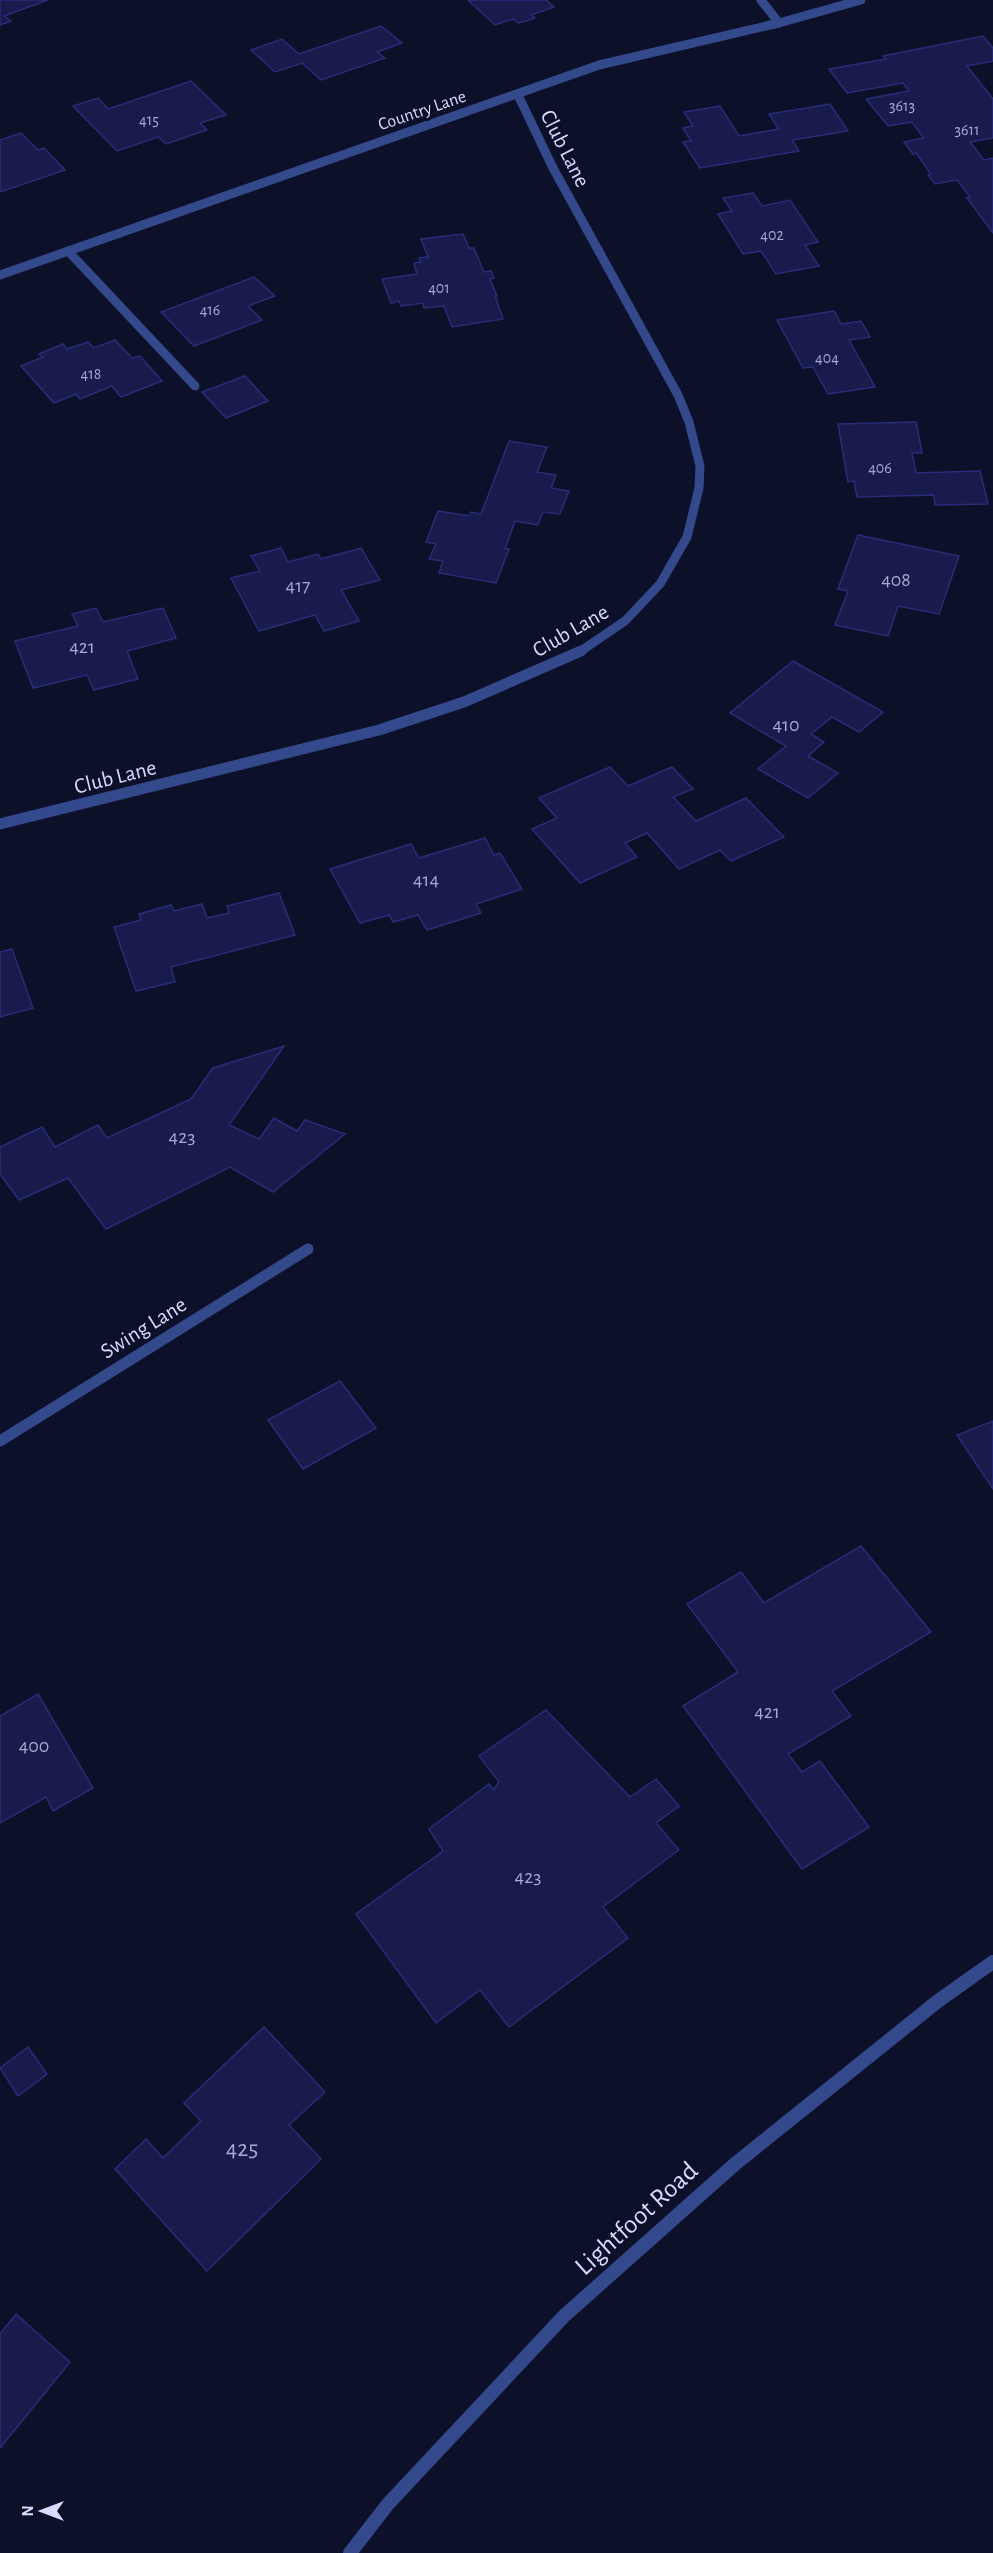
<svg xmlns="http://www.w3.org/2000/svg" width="993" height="2553" font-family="'Alegreya Sans',sans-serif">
  <rect width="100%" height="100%" fill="#0d1029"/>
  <g fill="#181b4b" stroke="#282d79" stroke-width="1.5">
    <polygon points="0,0 48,0 4,16 11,21 0,25"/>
    <polygon points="468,0 546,0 554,7 531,15 535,18 526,21 518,23 513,19 495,25"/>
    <polygon points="381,26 402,43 377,52 385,58 321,80 302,63 275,72 251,50 282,39 299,54"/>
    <polygon points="983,36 993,48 993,61 967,66 993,99 993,138 970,142 984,160 993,158 993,233 967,198 970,197 957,180 935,184 928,175 931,174 916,153 913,154 904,142 924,138 912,122 888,126 866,99 909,91 903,83 847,93 829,69 886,59 883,56"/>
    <polygon points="191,81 226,115 200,123 207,130 166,144 158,137 117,151 73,106 98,98 108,109"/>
    <polygon points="830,104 848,131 792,140 799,151 700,168 683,142 691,141 683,128 693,126 684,112 720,106 739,136 779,129 769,114"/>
    <polygon points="21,133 38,150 44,148 65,170 0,192 0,140"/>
    <polygon points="753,193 762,206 790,200 818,242 805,245 819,266 776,274 761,251 743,254 718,214 732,211 723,198"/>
    <polygon points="463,234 469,248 474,248 484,272 491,271 494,278 490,279 497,296 495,296 503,319 452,327 444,306 424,308 423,303 401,306 399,301 391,303 382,279 417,274 414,263 421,262 419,258 428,257 421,239"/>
    <polygon points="254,277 275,296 248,306 262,320 194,346 161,312"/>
    <polygon points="834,311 841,324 861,321 870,337 849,340 875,387 828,394 813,367 803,368 777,320"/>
    <polygon points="115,340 132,358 140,356 162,381 121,397 112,386 80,399 76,394 54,403 21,366 43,357 39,354 63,344 67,349 88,342 94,348"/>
    <polygon points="245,376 268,401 226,418 202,392"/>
    <polygon points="916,422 922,453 912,453 916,473 980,471 988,504 935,505 934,495 857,497 854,481 848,482 838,424"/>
    <polygon points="509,441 547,447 537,472 556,475 551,488 569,491 560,514 543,512 538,525 515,521 505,549 509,549 496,583 439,573 443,561 429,559 436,544 426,542 438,511 469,516 471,512 481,514"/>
    <polygon points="858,535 959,556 939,614 898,606 888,636 835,625 848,591 838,589"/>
    <polygon points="281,548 288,562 318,554 321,559 361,548 380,580 341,590 359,621 324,631 315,615 259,631 231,578 260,571 251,556"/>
    <polygon points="96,608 103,622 163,608 176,638 127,651 138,679 94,690 87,675 33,688 15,641 78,626 72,614"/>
    <polygon points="793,661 883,712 859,732 832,717 811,734 824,742 808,756 838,773 808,798 758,769 786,746 730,713"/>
    <polygon points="610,767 628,786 672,767 693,789 673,797 696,821 746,798 784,837 731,861 720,850 679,869 647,833 625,843 637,857 580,883 532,829 557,818 539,798"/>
    <polygon points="485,838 494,855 500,853 522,889 476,904 481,913 427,930 418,915 393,922 389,915 360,923 330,869 411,844 419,858"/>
    <polygon points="279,893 295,935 171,967 175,982 136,991 114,927 141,920 139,914 171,905 174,911 202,904 207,918 229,913 227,906"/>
    <polygon points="12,949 33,1008 0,1017 0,952"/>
    <polygon points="284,1046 229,1125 259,1139 274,1118 297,1131 305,1120 345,1134 273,1192 230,1167 106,1229 68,1178 19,1200 0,1174 0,1147 42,1127 55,1147 98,1125 107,1138 191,1099 213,1068"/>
    <polygon points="340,1381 376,1428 303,1469 268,1420"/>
    <polygon points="993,1421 993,1489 957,1435"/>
    <polygon points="861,1546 931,1632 832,1691 851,1716 788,1754 802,1772 820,1761 869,1827 802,1869 683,1706 738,1672 687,1604 741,1572 764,1603"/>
    <polygon points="38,1694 93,1788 53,1811 46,1797 0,1823 0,1716"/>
    <polygon points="546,1710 630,1797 656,1779 679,1806 656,1823 679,1850 603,1907 628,1938 509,2027 480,1990 436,2023 356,1914 443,1851 429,1829 489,1784 494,1790 499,1782 479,1756"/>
    <polygon points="264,2027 325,2092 289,2125 321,2159 207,2271 115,2169 146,2139 163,2158 201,2121 184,2103"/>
    <polygon points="28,2047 47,2074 18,2096 0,2068"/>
    <polygon points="16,2314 70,2362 0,2448 0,2334"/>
  </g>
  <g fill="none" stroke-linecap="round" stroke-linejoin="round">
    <g stroke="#34498c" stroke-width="9">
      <polyline points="761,0 779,23"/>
      <polyline points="68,251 195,386"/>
    </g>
    <g stroke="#34498c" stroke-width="9">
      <polyline points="518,95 553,168 678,395 689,422 700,466 699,488 687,537 660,584 625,621 578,653"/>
      <polyline points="0,275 599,65 779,23 861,0"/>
    </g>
    <g stroke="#34498c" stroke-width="11">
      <polyline points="0,824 379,730 464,702 581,651"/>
      <polyline points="0,1441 308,1249"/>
    </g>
    <polyline stroke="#34498c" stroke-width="14" points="350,2553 388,2504 564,2316 735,2164 938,2001 993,1962"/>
  </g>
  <g text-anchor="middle" stroke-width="6" stroke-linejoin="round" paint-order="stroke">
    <g font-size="16" fill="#a6acd2">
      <text x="902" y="111">3613</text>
      <text x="149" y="125">415</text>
      <text x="967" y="135">3611</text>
      <text x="772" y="240">402</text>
      <text x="439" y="293">401</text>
      <text x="210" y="315">416</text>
      <text x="827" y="363">404</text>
      <text x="91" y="379">418</text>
      <text x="880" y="473">406</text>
    </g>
    <g font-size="18" fill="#d5dcff" stroke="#0d1029">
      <text transform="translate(422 110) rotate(-19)" y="6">Country Lane</text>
    </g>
    <g font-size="20" fill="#a6acd2">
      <text x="896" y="586">408</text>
      <text x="298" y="592">417</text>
      <text x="82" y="653">421</text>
      <text x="786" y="731">410</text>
      <text x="426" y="886">414</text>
      <text x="182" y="1143">423</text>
      <text x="767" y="1718">421</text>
      <text x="34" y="1752">400</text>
      <text x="528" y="1883">423</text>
    </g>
    <g font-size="22" fill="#d5dcff" stroke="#0d1029">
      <text transform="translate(566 148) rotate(63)" y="8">Club Lane</text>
      <text transform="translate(570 630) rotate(-30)" y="8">Club Lane</text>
      <text transform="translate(115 776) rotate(-14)" y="8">Club Lane</text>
      <text transform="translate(143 1327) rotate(-32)" y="8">Swing Lane</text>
    </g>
    <g font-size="24" fill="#a6acd2">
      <text x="242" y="2156">425</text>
    </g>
    <g font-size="27" fill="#d5dcff" stroke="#0d1029">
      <text transform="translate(636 2218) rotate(-42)" y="9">Lightfoot Road</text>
    </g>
  </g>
  <g transform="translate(42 2511) rotate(270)" stroke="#0d1029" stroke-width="4.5" paint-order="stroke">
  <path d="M0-4.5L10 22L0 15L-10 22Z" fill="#d5dcff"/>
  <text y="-9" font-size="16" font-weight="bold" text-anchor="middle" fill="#d5dcff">N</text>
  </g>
</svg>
